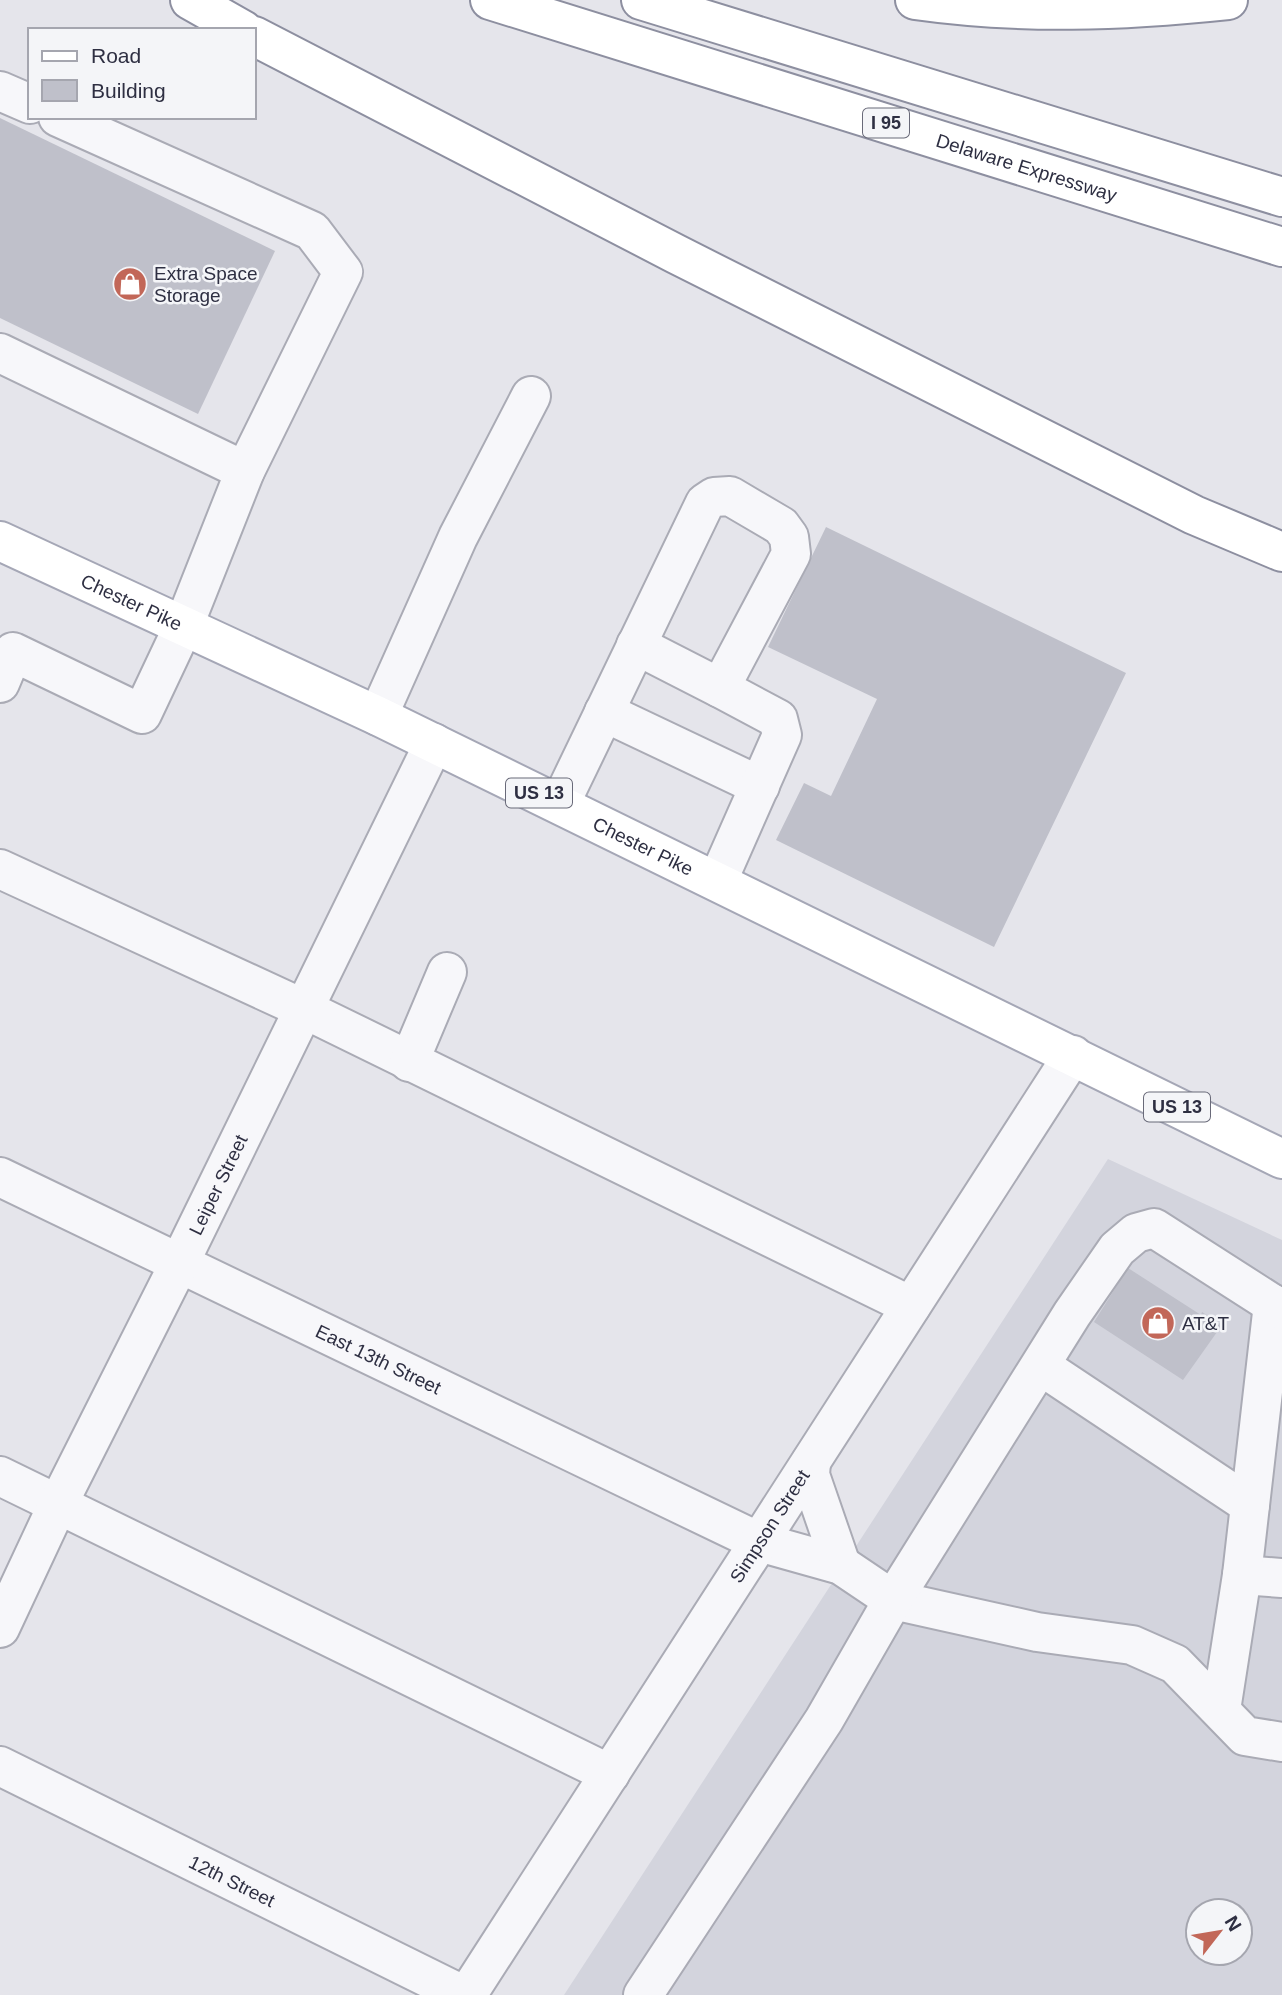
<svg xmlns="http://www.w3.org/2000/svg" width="1282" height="1995" font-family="Helvetica,sans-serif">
  <rect width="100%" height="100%" fill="#e5e5eb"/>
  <path fill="#d3d4dd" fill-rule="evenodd" d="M1108,1159L1282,1240V1995H564ZM1198,1911H1240V1953H1198Z"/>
  <g fill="#bfc0ca">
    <polygon points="0,118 275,251 198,414 0,318"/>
    <polygon points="826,527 1126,673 994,947 776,840 804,783 831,796 877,699 768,647"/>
    <polygon points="1128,1268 1201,1315 1202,1312 1222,1325 1183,1380 1094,1322"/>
  </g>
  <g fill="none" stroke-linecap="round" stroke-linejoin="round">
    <g stroke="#aaabb5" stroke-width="42">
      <g id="minor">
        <polyline points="0,91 30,104"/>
        <polyline points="0,353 245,471"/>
        <polyline points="636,645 720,688"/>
        <polyline points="0,683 13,652 142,714 184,625 245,471 343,272 312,231 58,117"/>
        <polyline points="604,712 760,786"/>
        <polyline points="378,716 458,537 531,396"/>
        <polyline points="560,804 705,503 714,497 730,496 781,526 789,537 791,554 720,688 778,719 782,735 718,880"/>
        <polyline points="0,869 304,1009 911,1306"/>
        <polyline points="409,1062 447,972"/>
        <path id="s1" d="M0,1177L759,1542L841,1565L893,1600L1037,1632L1132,1645L1175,1664L1245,1736L1282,1742"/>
        <polyline points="1041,1366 1250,1505"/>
        <polyline points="811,1462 810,1475 841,1565"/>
        <polyline points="0,1476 610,1774"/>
        <polyline points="1242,1575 1282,1578"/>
        <path id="s2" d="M0,1628L58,1504L179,1264L434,743"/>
        <polyline points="1221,1710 1242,1575 1273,1304"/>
        <path id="s3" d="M0,1766L463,1995"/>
        <path id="s4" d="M467,1995L1073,1055"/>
        <polyline points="643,1995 824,1720 893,1600 1072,1314 1117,1249 1136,1233 1154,1228 1282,1310"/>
      </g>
    </g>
    <g stroke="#a5a7b6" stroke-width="42">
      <g id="major">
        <path id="s5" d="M0,541L378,716L1282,1159"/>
      </g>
    </g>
    <g stroke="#8d8fa0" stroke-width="42">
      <g id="highway">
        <polyline points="190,0 243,30"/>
        <path id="s6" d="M490,0L1282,247"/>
        <polyline points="641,0 1282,197"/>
        <path d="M915,0C1021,15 1123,11 1228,0"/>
        <polyline points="254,36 676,254 1194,515 1282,552"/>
      </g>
    </g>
    <use href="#minor" stroke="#f7f7fa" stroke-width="38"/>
    <use href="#major" stroke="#fff" stroke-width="38"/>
    <use href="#highway" stroke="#fff" stroke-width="38"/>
  </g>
  <defs>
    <g id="shop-disc" transform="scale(1.75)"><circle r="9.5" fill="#c26758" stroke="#f4f5f8"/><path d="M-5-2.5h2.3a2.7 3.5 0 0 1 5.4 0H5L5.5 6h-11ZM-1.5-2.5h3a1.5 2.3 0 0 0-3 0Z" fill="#fff"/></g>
  </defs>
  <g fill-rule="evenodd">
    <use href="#shop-disc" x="130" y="284"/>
    <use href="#shop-disc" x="1158" y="1323"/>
  </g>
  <g text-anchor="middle" stroke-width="5" stroke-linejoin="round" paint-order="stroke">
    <g fill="#f4f5f8" stroke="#696a79" stroke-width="2">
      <rect x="863" y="108.5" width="46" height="29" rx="5"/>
      <rect x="506" y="778.5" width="66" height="29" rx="5"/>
      <rect x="1144" y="1092.5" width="66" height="29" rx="5"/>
    </g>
    <g font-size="18" font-weight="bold" fill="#2e2f42">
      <text x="886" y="129">I 95</text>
      <text x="539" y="799">US 13</text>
      <text x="1177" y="1113">US 13</text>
    </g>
    <g font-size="19" fill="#2e2f42" stroke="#f4f5f8">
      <text dy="7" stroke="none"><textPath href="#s6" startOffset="562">Delaware Expressway</textPath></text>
      <text dy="7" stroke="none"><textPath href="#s5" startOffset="145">Chester Pike</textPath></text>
      <text dy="7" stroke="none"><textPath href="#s5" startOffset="712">Chester Pike</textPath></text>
      <text dy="7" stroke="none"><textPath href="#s2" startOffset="494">Leiper Street</textPath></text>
      <text dy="7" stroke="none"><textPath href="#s1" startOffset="420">East 13th Street</textPath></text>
      <text dy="7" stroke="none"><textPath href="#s4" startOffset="558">Simpson Street</textPath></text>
      <text dy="7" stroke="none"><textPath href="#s3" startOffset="259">12th Street</textPath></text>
    </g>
    <g font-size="19" fill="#2e2f42" stroke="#f4f5f8" text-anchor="start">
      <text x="154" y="280">Extra Space<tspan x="154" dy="22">Storage</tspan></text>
      <text x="1182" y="1330">AT&amp;T</text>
    </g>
  </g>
  <rect x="28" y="28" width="228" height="91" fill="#f4f5f8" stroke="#a5a6af" stroke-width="2"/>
  <rect x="42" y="51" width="35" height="10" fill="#ffffff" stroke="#a5a6af" stroke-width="2"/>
  <text x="91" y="63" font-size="21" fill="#2e2f42">Road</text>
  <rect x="42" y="80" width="35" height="21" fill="#bfc0ca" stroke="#a5a6af" stroke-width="2"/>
  <text x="91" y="98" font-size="21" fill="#2e2f42">Building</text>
  <g transform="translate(1219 1932) rotate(59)"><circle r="33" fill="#f4f5f8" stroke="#a5a6af" stroke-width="2"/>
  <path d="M0-5L12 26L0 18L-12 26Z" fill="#c26758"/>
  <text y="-10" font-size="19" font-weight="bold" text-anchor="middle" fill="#2e2f42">N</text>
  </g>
</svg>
